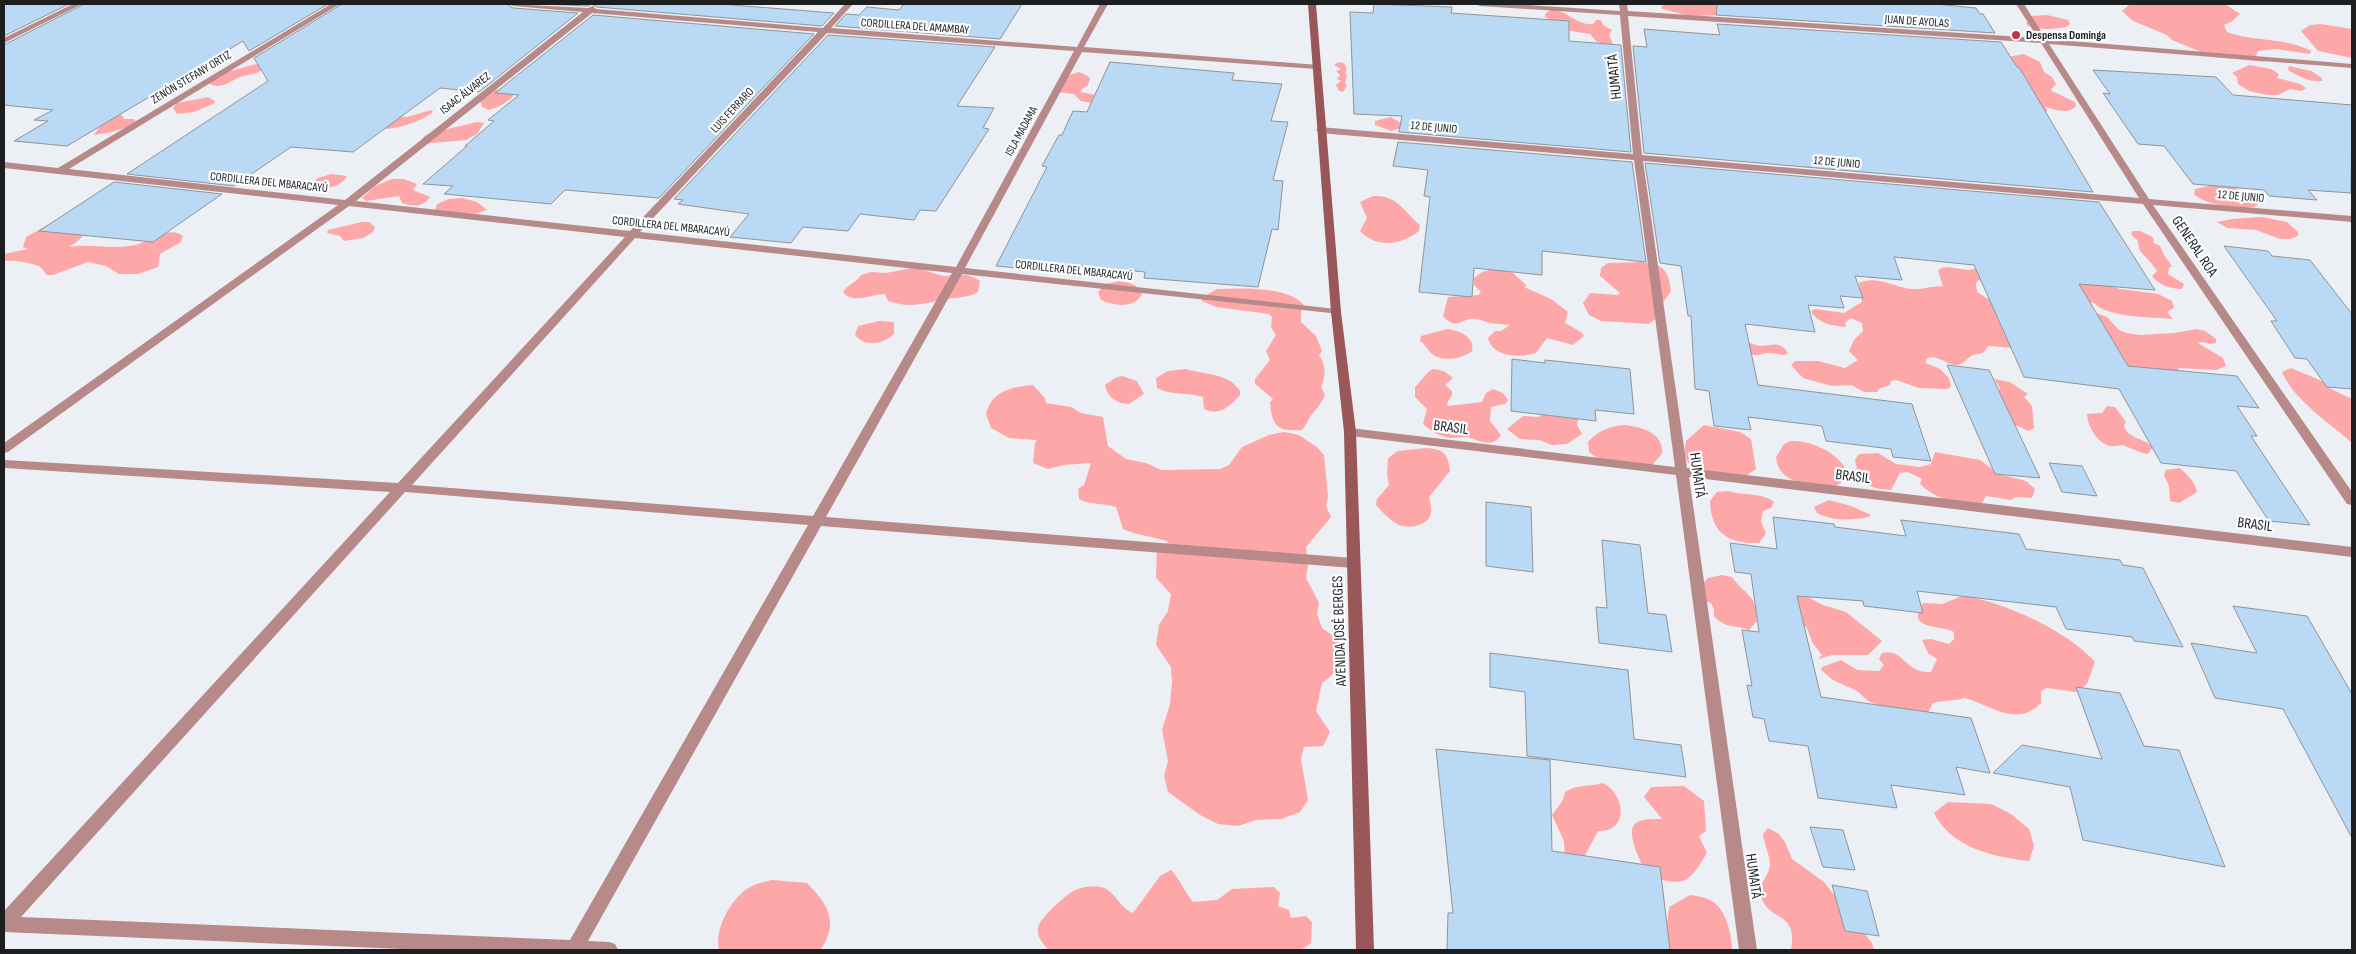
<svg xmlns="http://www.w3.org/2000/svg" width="2356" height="954" font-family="'Sofia Sans Condensed',sans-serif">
  <rect width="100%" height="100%" fill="#ecf0f4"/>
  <g fill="#fea7a9">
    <polygon points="1665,4 1725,4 1721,15 1690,16 1662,9 1661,7"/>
    <path d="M2130,4H2225L2240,14L2231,22L2224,25L2227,32C2254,42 2284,37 2311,51L2310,54L2275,49L2258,51L2256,56L2266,62L2213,57L2172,40L2167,35L2133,21L2122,11Z"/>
    <path d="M1550,10C1565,8 1576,26 1593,24L1596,20H1601L1603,25L1612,30L1609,35L1613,44L1611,46L1597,42L1590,34L1571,31L1545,17V14Z"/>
    <path d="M2047,15L2068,20L2070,24L2066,27C2055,29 2035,31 2026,24L2031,16Z"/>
    <polygon points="2321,24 2352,29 2352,58 2318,51 2301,31 2310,25"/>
    <path d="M2024,54L2040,62L2044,72L2052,77L2056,84L2051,89L2052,91L2075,102L2076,106C2068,115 2056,110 2046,107L2047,111L2044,115L2023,73L2008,57Z"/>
    <polygon points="1339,62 1344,63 1347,69 1345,73 1347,75 1345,83 1347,86 1343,92 1339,91 1336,85 1341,81 1337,79 1340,75 1336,71 1341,69 1334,65"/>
    <path d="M260,63L265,66C258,76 251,73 240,77C230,81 221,90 210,84L211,82L227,72Z"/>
    <polygon points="2249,65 2271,69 2279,74 2277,78 2300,84 2306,88 2302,91 2290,89 2278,95 2267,95 2249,91 2238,84 2237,77 2232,73"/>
    <path d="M2289,66L2311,71L2322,78V81C2308,82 2300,77 2288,70Z"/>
    <polygon points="1079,72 1088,76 1090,79 1088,85 1081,90 1081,92 1095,95 1095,104 1081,101 1074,94 1058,92 1063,77"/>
    <path d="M502,88L517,90C512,101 500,107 489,110L482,107L480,100L496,90Z"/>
    <polygon points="208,97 215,101 215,103 194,112 177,114 173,108 177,103"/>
    <path d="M431,110L433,112C425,120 391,132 381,128L391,116L407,117Z"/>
    <path d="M122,115L124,119H134L137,124L112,132L94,135C100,125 109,116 122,115Z"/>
    <polygon points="1391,117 1401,123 1402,128 1391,131 1375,125 1375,121"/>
    <polygon points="477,122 484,123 477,134 466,140 421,144 424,136 431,133"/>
    <path d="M331,174L347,176C341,188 322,191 311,184L318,178Z"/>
    <path d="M392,179H404L417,184L413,190L430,197C423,207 413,207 402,203L399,196L366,201L362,198L375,186Z"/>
    <path d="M2231,185L2256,200L2257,206C2244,211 2204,205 2194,194L2195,189L2214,185Z"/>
    <path d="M1373,196C1398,195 1403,211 1420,225L1419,231C1401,245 1377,249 1360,231L1367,218L1360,202Z"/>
    <polygon points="462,198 477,202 487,210 474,214 435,210 437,204 449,199"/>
    <polygon points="2262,217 2287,222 2298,232 2298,236 2290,239 2280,239 2256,230 2227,228 2217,222 2232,219"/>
    <path d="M58,219L90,228L78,241L69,247C93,243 114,251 139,244C152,239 169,226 183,236L181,242L160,254L158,267L138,274H119L106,266L88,262L53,275H47C44,272 42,267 38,266C28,262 14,260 4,261V254L28,249L23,247L26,237Z"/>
    <polygon points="362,222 369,222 375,227 373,232 363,238 344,241 340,236 327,233 328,230"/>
    <path d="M2133,231H2140L2153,237L2154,243L2160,246L2164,255L2172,266L2169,268L2168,274L2184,284L2182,289C2172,289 2158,285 2152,276L2157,271C2153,264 2146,258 2141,252C2138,248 2139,243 2137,240C2135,238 2132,236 2131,234Z"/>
    <path d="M1641,262C1663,264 1668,269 1671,291L1662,304L1659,316L1649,324L1601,321L1589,315L1583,303L1590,293L1617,295L1620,293L1600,276L1601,268L1608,263Z"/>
    <path d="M1947,267L1968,270L1980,268L1990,286L1978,280L1976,284L1977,292L1993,302L2016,348L1988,346L1984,352C1981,354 1976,354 1973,355C1967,358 1963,365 1956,365C1945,365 1937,353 1926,359V363L1940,369L1949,378L1951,386L1948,389L1919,388L1896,380L1891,381L1890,385L1879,389L1877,392H1864L1851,385L1832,386L1817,382L1803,378L1791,365L1795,361H1818L1845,368L1858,360L1849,351L1854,340L1863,331L1862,323L1851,318L1845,323L1846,327C1834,326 1816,323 1811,311L1815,309L1844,313L1862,302L1859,283C1876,275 1894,287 1911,289C1921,290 1932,286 1943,286L1938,271L1941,268Z"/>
    <path d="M912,268C926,268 933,275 944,276C958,276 967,272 980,281L978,292C969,298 958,297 947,299C925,303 911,309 888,301L885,294C871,294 852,305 843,292C848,284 856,283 861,275L871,272L886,273Z"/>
    <path d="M1494,269L1512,272L1527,286L1524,287L1551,299L1568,312L1565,323L1581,332L1584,336L1573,345L1547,338L1536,353C1521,358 1493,358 1488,338L1495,331H1501L1510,325C1504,324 1494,324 1490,323C1485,322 1480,319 1475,319C1463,317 1456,332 1443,316L1448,297L1478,295L1481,292L1474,285V278L1482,272Z"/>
    <path d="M2067,278L2107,285L2120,289L2158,294L2172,301L2174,308L2167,312L2173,319C2153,317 2108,318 2094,303L2087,302Z"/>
    <path d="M1119,281C1129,282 1138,284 1142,294C1134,309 1114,306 1101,300L1098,292L1106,284Z"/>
    <path d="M1217,289C1242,288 1287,286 1304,305L1301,310V322L1316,336L1322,351L1319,355C1326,365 1326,376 1321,387L1325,395C1322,402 1318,407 1313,413C1308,418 1307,425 1302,430C1277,432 1272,426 1270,402L1273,399L1255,384V379L1270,360L1266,351L1276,335L1271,327L1272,317L1269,314L1216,307L1202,301L1201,298Z"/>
    <path d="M2085,309L2107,317L2119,330L2126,333L2141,335L2174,333L2197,329L2205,331L2216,339V343L2210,344L2202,342L2198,343L2223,358L2226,366L2216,370L2179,368L2176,375C2157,374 2133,376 2121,359L2122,356Z"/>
    <path d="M879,321L894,322V334C883,344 866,348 855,335L858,326Z"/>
    <path d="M1447,329C1458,330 1476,337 1472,351C1462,359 1442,363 1431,353C1427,349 1425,344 1420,341L1421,336Z"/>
    <path d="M1750,343C1754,344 1759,346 1762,346C1774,345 1780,341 1788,353L1785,355C1780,355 1774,353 1769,353C1761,353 1759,357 1749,354L1747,344Z"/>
    <path d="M2291,368L2322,381L2327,387L2352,399V461L2351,442C2328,422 2294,400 2282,372Z"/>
    <path d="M1186,369C1204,374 1230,374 1240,391V395C1230,406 1219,417 1204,409L1203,397C1187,392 1172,396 1157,388L1156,378L1168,371Z"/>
    <path d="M1433,369L1444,371L1453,378L1445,385L1452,391V395L1447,403L1448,406L1482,402L1486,393L1493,389L1503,393L1508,400L1505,404L1491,407L1490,421L1501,435C1492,450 1478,439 1466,437C1461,437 1455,438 1450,438C1441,437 1429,430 1423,424L1427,409L1415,397V387C1420,383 1428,370 1433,369Z"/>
    <path d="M1122,376L1137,381L1144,394L1129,404C1117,404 1107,397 1105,385L1115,378Z"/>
    <polygon points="1994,379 2010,382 2028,394 2024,397 2032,406 2034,428 2028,431 2005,420 1998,392 2000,388"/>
    <path d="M1033,385L1045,398L1046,403L1071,407L1081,413L1103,417L1108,446L1126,459L1146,463L1161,470L1220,469L1229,465L1242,447L1269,435L1284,432L1299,435L1317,447L1324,455L1328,497L1326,506L1331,517L1306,547L1308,565L1306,578L1319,603L1317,614L1322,628L1342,642C1341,664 1340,670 1322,683L1316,711L1330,732L1323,746L1304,747L1301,759L1308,800L1300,812L1281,819L1256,820L1238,826L1218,824L1200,815L1168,792L1164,776L1168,761L1162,730L1170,704L1172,681L1171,667L1156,645L1159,625L1168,611L1171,594L1156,578L1157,546L1169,542C1153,536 1138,536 1123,529L1116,507C1103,503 1090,505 1079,499L1078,489L1084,485L1091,463L1064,465L1048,469L1033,463L1035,443L1037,440L1009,438L991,428L986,414C991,391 1013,387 1033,385Z"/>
    <path d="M2107,406L2115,407L2126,422L2124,426C2128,439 2144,438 2153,447L2148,454C2139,453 2134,449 2125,446C2120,444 2115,447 2110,446C2098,444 2087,425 2087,414L2102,413Z"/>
    <polygon points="1544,414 1576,415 1578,419 1577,425 1582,434 1567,444 1552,445 1539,440 1520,439 1507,429 1523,416 1538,417"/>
    <path d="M1625,425C1642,427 1664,433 1662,454L1651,466L1602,462L1589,452L1588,442C1599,430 1610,426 1625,425Z"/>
    <path d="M1704,425L1740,432L1751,439L1756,469L1743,478C1718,474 1677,478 1686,441Z"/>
    <path d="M1790,441C1811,440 1841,453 1848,474C1843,481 1838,487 1829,488C1825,488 1818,486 1814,485C1796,482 1778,479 1776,457L1784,444Z"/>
    <path d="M1426,448C1444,449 1448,454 1450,471L1429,497C1430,502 1432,508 1431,513C1429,526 1407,530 1397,524C1390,520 1382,512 1376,505L1377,499L1389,485L1387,474L1388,458L1398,451Z"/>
    <path d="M1935,452L1980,460L1999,474L2026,481L2035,489L2032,498L2016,497L2011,500L1986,496L1981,505C1955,503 1940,502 1920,484L1922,479L1908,472L1900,473L1891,490L1879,489L1864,484L1858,474L1855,460L1859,454L1878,453L1896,464L1905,465L1919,467L1931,464Z"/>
    <path d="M2180,468C2187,475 2196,482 2197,492L2179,503L2170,501L2169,486L2164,475L2166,470Z"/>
    <path d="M1728,491C1744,496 1761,492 1774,502L1771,508L1763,511L1761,522L1766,533L1759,543C1728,544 1711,533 1710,501L1717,492Z"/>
    <path d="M1829,500L1851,506L1871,515L1869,517C1851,520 1835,522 1817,513L1814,507Z"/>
    <path d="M1722,575L1732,577C1746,597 1756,592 1757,621L1749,630C1734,624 1727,630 1714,616V609L1711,603L1704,601L1702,585L1708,578Z"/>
    <polygon points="1798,592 1823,605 1846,612 1882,641 1868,655 1832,655 1818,659 1822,655 1812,642 1807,628 1784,612"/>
    <path d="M1962,596C2001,600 2069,632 2095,662L2087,684L2076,692L2047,688L2041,691V703C2017,728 1992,706 1965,698C1955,701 1944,700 1933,703L1927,714L1892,711L1868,701L1857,691L1833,680L1821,670L1822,667L1841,660L1857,670L1879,671L1884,665L1879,659L1882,653C1904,648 1905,674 1931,672L1937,659L1928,653L1922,640L1931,639L1949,644L1954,639V632C1941,625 1904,630 1923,603L1942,604Z"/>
    <path d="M1603,783C1625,794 1630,832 1598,831L1582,861L1565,859L1564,841L1552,815L1563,800L1565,792C1577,784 1589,787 1603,783Z"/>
    <path d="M1684,786L1704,801L1706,831L1699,836L1707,853C1701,862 1694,876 1685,880C1674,885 1652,879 1645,869C1639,860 1625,830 1636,823C1643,818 1654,819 1662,819L1644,797L1651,787Z"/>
    <path d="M1948,802L1991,804L2011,814L2029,829L2034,846L2029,861C1994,857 1951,848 1934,813Z"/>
    <path d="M1768,828L1779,834L1785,842L1792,859L1824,882L1872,943L1874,950H1791C1798,910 1770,923 1761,897C1757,884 1769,877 1770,865C1770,855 1764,844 1763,834Z"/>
    <path d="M1171,870C1180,879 1184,891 1193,902L1217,900L1232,889L1274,887L1280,893L1278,906L1289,910L1291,918L1306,916L1312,922L1311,943L1301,950H1048C1044,944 1036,937 1038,928C1039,918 1067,894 1075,890C1083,887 1093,885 1101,887C1115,890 1120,909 1133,913L1160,876Z"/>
    <path d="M772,880L807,883C827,903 839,921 822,948L819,950H719C714,929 731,898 750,887C757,883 765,882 772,880Z"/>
    <path d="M1690,895C1696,896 1704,897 1710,900C1726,907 1732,935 1732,950H1653L1666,933L1669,907Z"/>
  </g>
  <g fill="#b9d9f5" stroke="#909498">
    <polygon points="4,4 69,4 4,36"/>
    <polygon points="84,4 328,4 249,51 243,41 67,146 14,141 48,121 34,120 53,110 4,105 4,45"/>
    <polygon points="342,4 507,4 513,8 578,13 479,92 440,88 353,152 291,147 234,186 127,174 268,81 254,58"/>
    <polygon points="541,4 720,4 834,13 822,26 597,7 592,4 588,6"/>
    <polygon points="904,4 1022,4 1000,39 835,26 846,14 859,15 867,7 899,10"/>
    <polygon points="1374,4 1452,7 1451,13 1569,21 1569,41 1621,45 1631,152 1399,132 1402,116 1354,114 1350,12 1373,13"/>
    <polygon points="1717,4 1935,4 1976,8 1980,14 1983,14 1995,33 1716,15"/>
    <polygon points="593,15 814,34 659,198 565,190 551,204 444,194 453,186 423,184 467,146 465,146 494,121 488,120 519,95 495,93"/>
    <polygon points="1717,24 2001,42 2017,67 2019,67 2093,192 1644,153 1633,46 1647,47 1644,29 1720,35"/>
    <polygon points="828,35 995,47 957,106 994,108 983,128 989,129 936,211 920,210 914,220 860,214 848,231 803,227 791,243 730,237 749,214 678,204 683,200 674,199"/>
    <polygon points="1110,62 1234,73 1232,80 1282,84 1271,121 1288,122 1273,180 1283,181 1278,230 1272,229 1258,287 1144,278 1145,272 1056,264 1052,271 996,266 1047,167 1042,166 1059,135 1062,135 1073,111 1087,112"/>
    <polygon points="2093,70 2216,77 2233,95 2352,105 2351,193 2308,190 2317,200 2269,196 2264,190 2193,184 2164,146 2138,144 2103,93 2110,94"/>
    <polygon points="1398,142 1632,162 1646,262 1542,251 1542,275 1474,268 1472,297 1419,292 1430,197 1424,196 1428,170 1393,166"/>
    <polygon points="1645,163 2099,202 2155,290 2079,284 2128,366 2237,376 2259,408 2237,406 2257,436 2251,436 2310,525 2269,521 2236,471 2161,463 2119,389 2024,377 1974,265 1894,257 1902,280 1855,276 1863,298 1840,296 1844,308 1808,305 1815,332 1745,324 1758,385 1912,404 1931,461 1893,457 1891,449 1826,441 1822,426 1748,417 1751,430 1714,426 1709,391 1695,389 1691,316 1688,316 1681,266 1660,263"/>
    <polygon points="114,182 222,194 153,242 39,231"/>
    <polygon points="2224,246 2268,251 2272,256 2310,260 2352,314 2352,389 2327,387 2307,359 2295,358 2271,321 2277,321"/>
    <polygon points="1512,359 1545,363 1545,360 1630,369 1634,414 1595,410 1596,421 1511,411"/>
    <polygon points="1947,365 1989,370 2040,478 1995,474"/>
    <polygon points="2049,463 2082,466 2097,496 2062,492"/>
    <polygon points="1486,502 1531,507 1533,572 1486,566"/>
    <polygon points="1773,517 1834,524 1835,527 1906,536 1901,520 2019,534 2026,549 2120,560 2123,565 2143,568 2183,647 2134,641 2132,637 2066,629 2056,607 1917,591 1923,613 1864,606 1863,601 1797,596 1821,697 1971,718 1990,773 1956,767 1965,795 1891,785 1897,808 1818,798 1808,746 1769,741 1764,719 1753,717 1747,685 1752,686 1742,630 1759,632 1751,574 1735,572 1730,543 1777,549"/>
    <polygon points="1602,540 1640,545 1648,613 1666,615 1672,652 1599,643 1596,607 1607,608"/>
    <polygon points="2233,606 2307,616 2352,694 2352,838 2283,709 2215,698 2191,643 2257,653"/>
    <polygon points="1490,653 1628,670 1634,739 1681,745 1686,777 1527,756 1525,692 1490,687"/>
    <polygon points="2076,687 2120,693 2144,746 2179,750 2225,867 2083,840 2070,787 1993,773 2022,745 2102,759"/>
    <polygon points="1436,749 1550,760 1552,851 1660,867 1670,950 1447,950 1448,913 1453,913"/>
    <polygon points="1810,827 1843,830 1855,870 1823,867"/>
    <polygon points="1832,885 1867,891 1879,936 1845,931"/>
  </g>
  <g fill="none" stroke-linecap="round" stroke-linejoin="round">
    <g fill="#b88989" fill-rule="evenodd">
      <polygon points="73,4 82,4 4,43 4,38"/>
      <path d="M331,4H340L69,169L345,200L583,12L513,6L509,4L588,8L593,6L596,9L823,28L845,4H853L831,28L1077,47L1100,4H1108L1084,47L1319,65L1320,67L1316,69L1082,52L965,268L1336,309L1341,312L1340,314L962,274L826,517L1353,558L1358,560L1360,563L1358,566L1353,568L821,526L588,941L609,942L615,944L618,950H426L4,932V911L390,492L4,468V460L398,483L625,237L349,206L8,452L4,453V443L338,205L4,168V162L58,168ZM592,13L818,32L630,231L356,201ZM827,33L1074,51L956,267L640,232ZM635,238L952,273L813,516L412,485ZM405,492L808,525L570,940L21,917Z"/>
      <path d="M1476,4H1511L1620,11L1619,4H1627L1628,11L2038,38L2016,4H2024L2046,39L2352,64V68L2049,44L2149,199L2352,216V222L2153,205L2352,492V505L2347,504L2143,204L1643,161L1687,468L2352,547V557L1689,477L1757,950H1739L1676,475L1350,436L1344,432L1350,428L1675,467L1634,160L1320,133L1316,130L1320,127L1633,154L1620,15L1480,6ZM1628,16L2041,43L2139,198L1642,155Z"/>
    </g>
    <polygon fill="#995759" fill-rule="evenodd" points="1308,4 1316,4 1341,312 1356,432 1374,950 1356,950 1344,432 1331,312"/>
  </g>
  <circle fill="#c43447" stroke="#fbfdff" stroke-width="2" cx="2016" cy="35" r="5"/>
  <g text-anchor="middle" stroke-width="4.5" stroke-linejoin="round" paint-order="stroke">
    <g font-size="12" fill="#1d1e20" stroke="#fbfdff">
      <text transform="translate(1917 21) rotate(4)" y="4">JUAN DE AYOLAS</text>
      <text transform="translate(915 26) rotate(4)" y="4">CORDILLERA DEL AMAMBAY</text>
      <text transform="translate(191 77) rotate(-31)" y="4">ZENÓN STEFANY ORTIZ</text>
      <text transform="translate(465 93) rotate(-38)" y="4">ISAAC ÁLVAREZ</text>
      <text transform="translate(732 110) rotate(-47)" y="4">LUIS FERRARO</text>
      <text transform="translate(1434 127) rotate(5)" y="4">12 DE JUNIO</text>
      <text transform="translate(1021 131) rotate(-61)" y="4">ISLA MADAMA</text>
      <text transform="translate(1837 162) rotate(5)" y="4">12 DE JUNIO</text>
      <text transform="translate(269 182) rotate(6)" y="4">CORDILLERA DEL MBARACAYÚ</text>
      <text transform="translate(2241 196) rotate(5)" y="4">12 DE JUNIO</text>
      <text transform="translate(671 226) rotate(6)" y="4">CORDILLERA DEL MBARACAYÚ</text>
      <text transform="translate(1074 270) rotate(6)" y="4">CORDILLERA DEL MBARACAYÚ</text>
    </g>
    <g font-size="12" font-weight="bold" fill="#1d1e20" stroke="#fbfdff" text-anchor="start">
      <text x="2026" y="39">Despensa Dominga</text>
    </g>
    <g font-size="15" fill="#1d1e20" stroke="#fbfdff">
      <text transform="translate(1614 77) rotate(-96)" y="5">HUMAITÁ</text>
      <text transform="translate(2195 246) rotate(56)" y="5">GENERAL ROA</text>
      <text transform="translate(1451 427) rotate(7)" y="5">BRASIL</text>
      <text transform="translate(1698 475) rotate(82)" y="5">HUMAITÁ</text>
      <text transform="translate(1853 476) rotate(7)" y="5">BRASIL</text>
      <text transform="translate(2255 524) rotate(7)" y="5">BRASIL</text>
      <text transform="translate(1339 631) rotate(-92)" y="5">AVENIDA JOSÉ BERGES</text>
      <text transform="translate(1754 876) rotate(82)" y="5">HUMAITÁ</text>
    </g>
  </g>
  <rect width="2356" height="954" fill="none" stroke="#1d1e20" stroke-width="10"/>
</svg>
